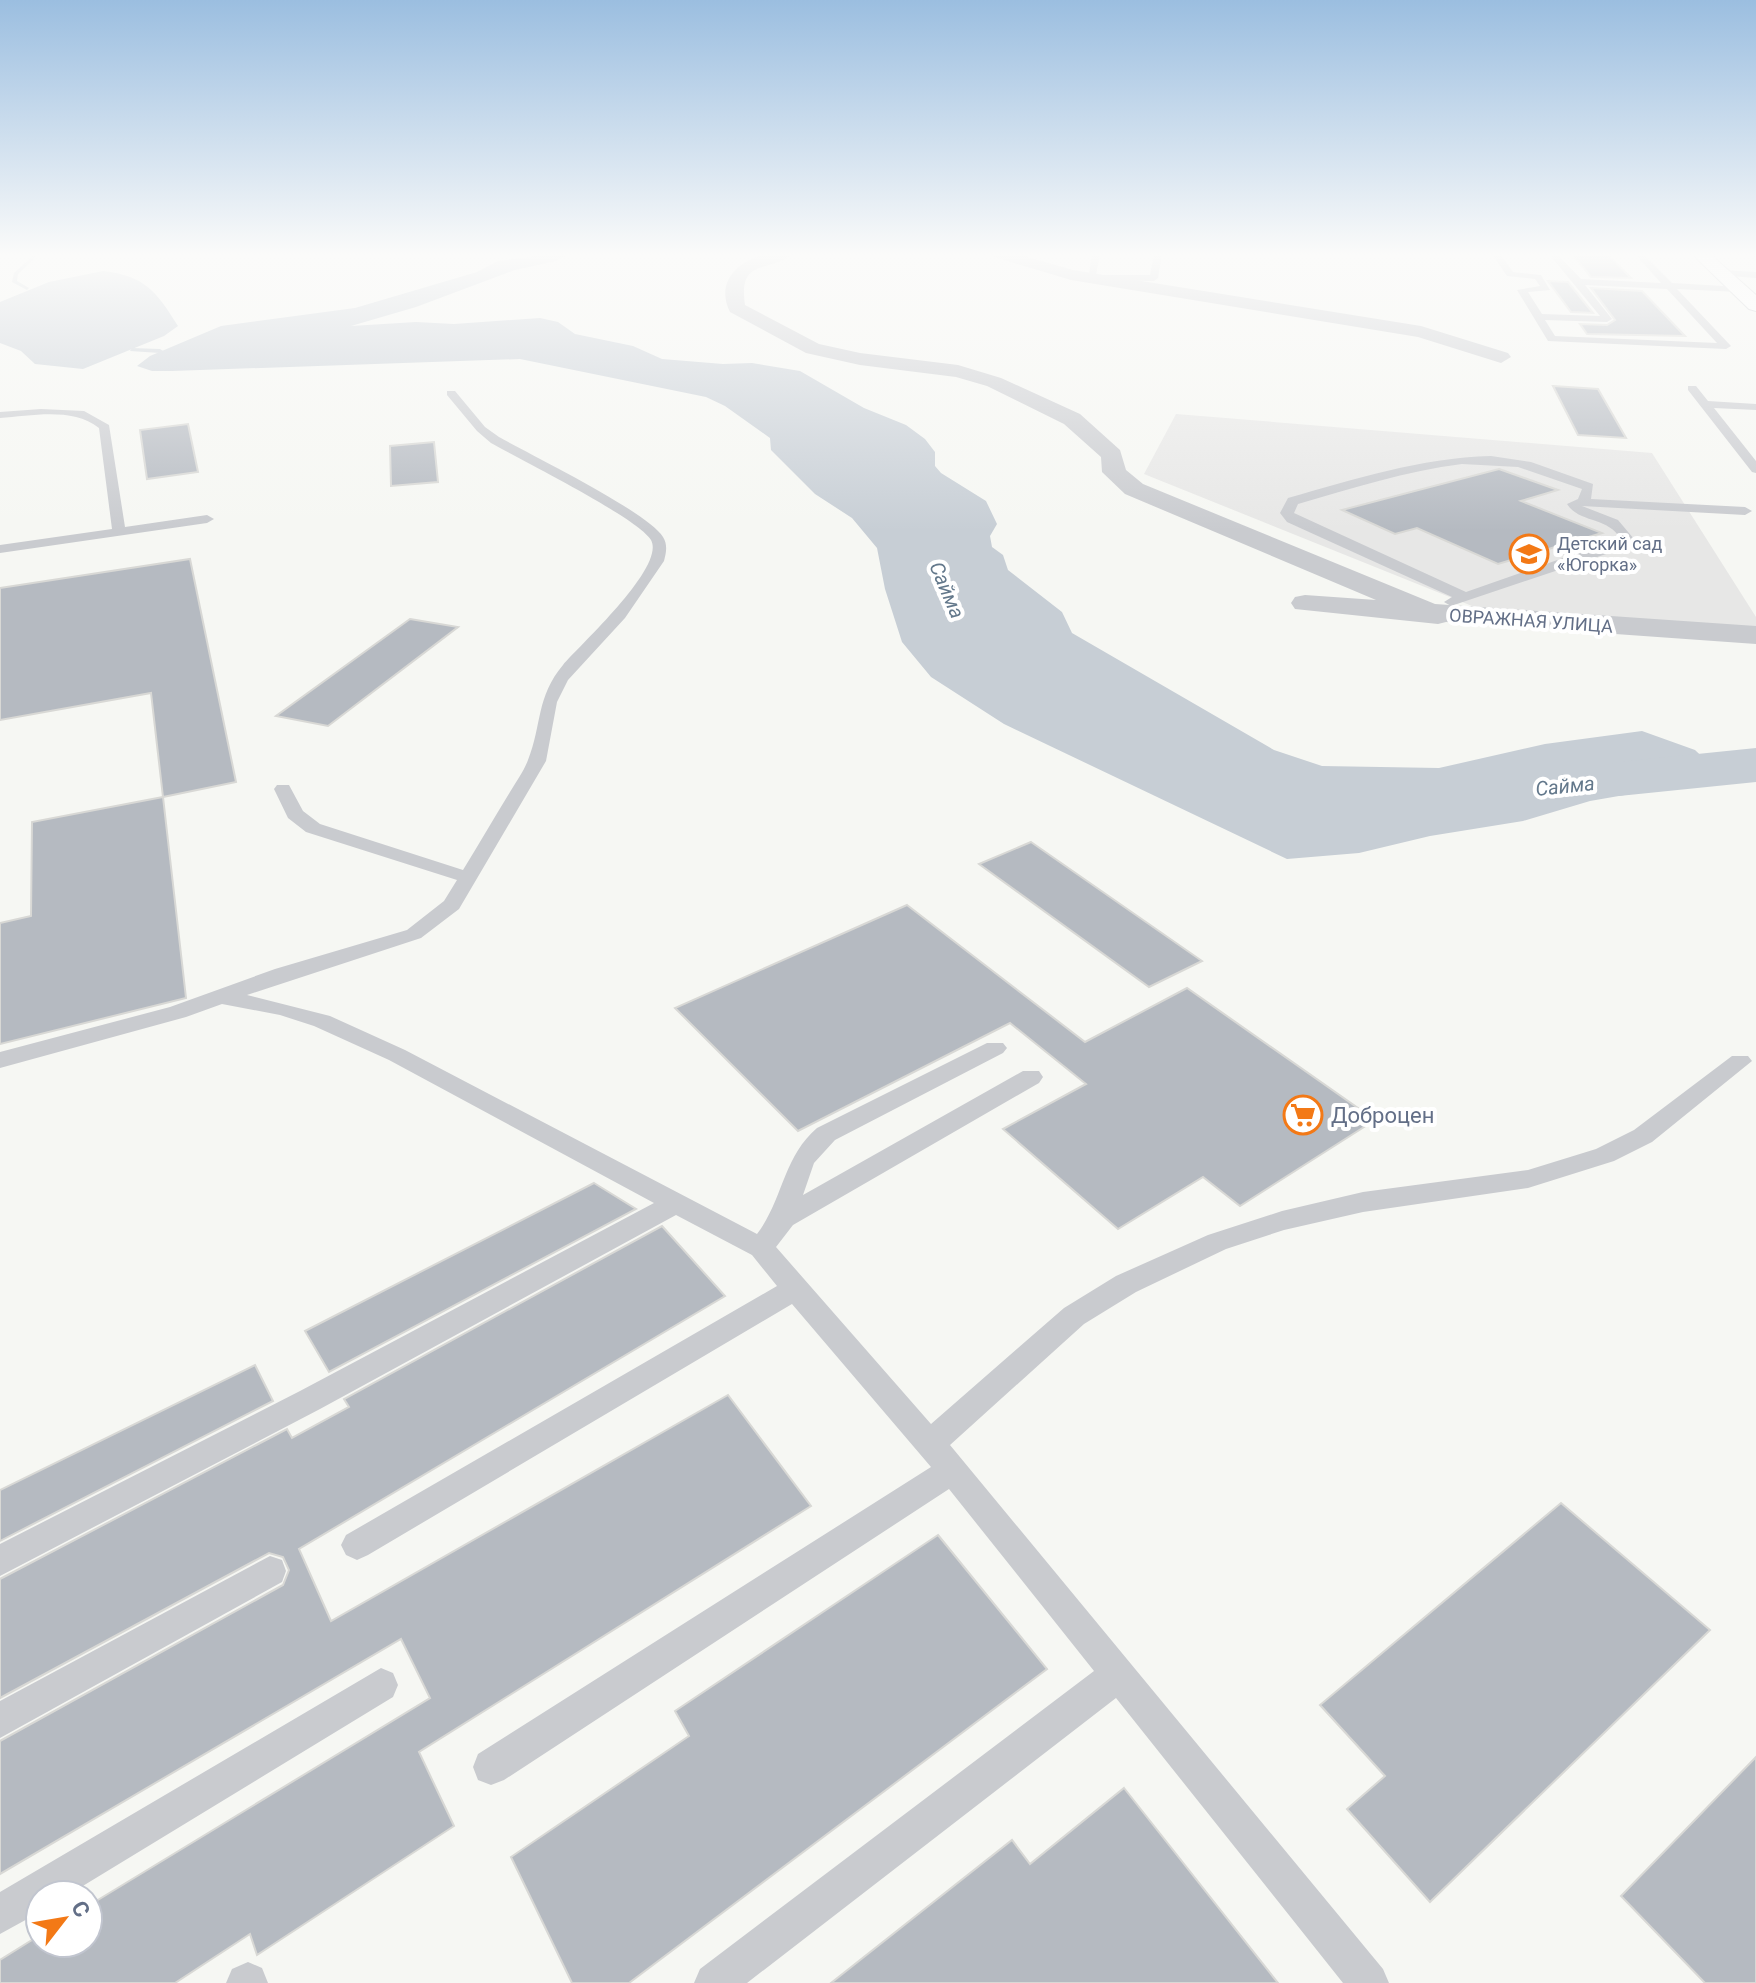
<svg xmlns="http://www.w3.org/2000/svg" width="1756" height="1983" font-family="Roboto,sans-serif">
  <rect width="100%" height="100%" fill="#f6f7f3"/>
  <polygon fill="#e7e7e6" points="1176,414 1652,453 1756,617 1756,630 1487,612 1144,474"/>
  <g fill="#c7ced5">
    <polygon points="551,254 570,254 556,261 515,270 416,307 351,326 416,322 454,324 540,318 558,322 575,334 633,346 662,359 723,364 752,363 800,371 864,408 906,425 925,439 935,452 935,466 941,473 986,501 997,524 990,536 992,547 1003,555 1008,570 1062,612 1072,633 1274,750 1322,766 1439,768 1545,744 1642,731 1695,750 1714,768 1711,777 1688,784 1590,801 1523,821 1430,836 1359,853 1287,859 1004,724 931,677 902,642 885,589 877,548 852,518 815,494 771,450 770,438 725,406 706,397 520,359 172,371 152,371 137,366 150,356 221,326 355,308 477,272 498,261"/>
    <path d="M103,271C145,276 156,291 178,326L164,336L83,369L35,364L21,351L0,343V302L49,282Z"/>
  </g>
  <g fill="none" stroke-linecap="round" stroke-linejoin="round">
    <g fill="#c7ced5" fill-rule="evenodd">
      <polygon points="35,254 39,254 18,274 17,281 29,288 27,290 12,282 14,273"/>
      <polygon points="132,348 160,349 163,351 160,353 130,351"/>
    </g>
    <polygon fill="#c7ced5" fill-rule="evenodd" points="1756,748 1756,782 1619,796 1599,791 1590,779 1599,767 1619,762"/>
  </g>
  <g fill="#b5bac1" stroke="#d8d8d5" stroke-width="2">
    <polygon points="1572,254 1608,254 1631,278 1591,277"/>
    <polygon points="1548,281 1568,282 1593,313 1571,312"/>
    <polygon points="1591,288 1642,291 1685,336 1587,334 1580,324 1607,325 1615,320"/>
    <polygon points="1553,386 1598,389 1626,438 1578,435"/>
    <polygon points="188,424 198,472 147,479 140,430"/>
    <polygon points="434,442 438,482 391,486 390,446"/>
    <polygon points="1499,469 1558,490 1521,501 1602,533 1498,564 1417,528 1395,534 1342,510"/>
    <polygon points="190,559 236,782 163,797 151,693 0,720 0,588"/>
    <polygon points="410,619 458,627 328,726 276,716"/>
    <polygon points="163,797 186,998 0,1044 0,923 31,916 32,822"/>
    <polygon points="1031,842 1202,961 1149,987 979,864"/>
    <polygon points="907,905 1085,1042 1187,988 1375,1120 1240,1206 1203,1177 1118,1229 1003,1129 1086,1084 1010,1023 798,1131 675,1008"/>
    <polygon points="594,1183 636,1209 329,1372 305,1331"/>
    <polygon points="662,1226 725,1296 299,1549 331,1621 728,1395 811,1506 419,1752 454,1826 257,1955 250,1934 175,1983 0,1983 0,1960 40,1935 40,1943 88,1943 88,1906 430,1698 401,1639 0,1874 0,1741 283,1585 289,1570 283,1557 269,1553 0,1698 0,1579 287,1429 292,1438 349,1407 344,1399"/>
    <polygon points="255,1365 273,1401 0,1541 0,1490"/>
    <polygon points="1561,1503 1710,1630 1430,1902 1347,1809 1385,1776 1320,1705"/>
    <polygon points="938,1535 1047,1669 629,1983 572,1983 511,1857 689,1736 675,1711"/>
    <polygon points="1756,1757 1756,1983 1705,1983 1621,1896"/>
    <polygon points="1124,1788 1278,1983 831,1983 1012,1840 1030,1864"/>
  </g>
  <g fill="none" stroke-linecap="round" stroke-linejoin="round">
    <g stroke="#babdc4" stroke-width="2">
      <polygon id="secondary" points="1692,254 1710,254 1756,295 1756,311 1749,309"/>
    </g>
    <g fill="#c9cbcf" fill-rule="evenodd">
      <polygon points="1092,254 1100,254 1096,275 1150,275 1154,254 1162,254 1158,278 1154,281 1088,280"/>
      <path d="M1492,254H1500L1513,272L1541,275L1550,290L1528,292L1542,314L1600,316L1549,254H1557L1581,279L1661,283L1635,254H1643L1672,283L1741,287L1738,292L1677,289L1731,346L1726,349L1548,341L1517,290L1540,286L1535,279L1507,276ZM1585,285L1667,289L1717,343L1555,336L1545,320L1607,322L1612,319Z"/>
      <polygon points="1751,254 1756,254 1756,257 1752,256"/>
      <polygon points="1721,270 1756,272 1756,278 1718,275"/>
      <polygon points="1688,386 1696,386 1708,401 1756,404 1756,410 1714,408 1756,461 1756,473 1752,472 1688,390"/>
      <path d="M447,391H455L485,427L499,437C531,455 648,512 663,537C668,545 666,553 664,561L625,618L568,680L557,702L546,761L459,909L421,938L247,995L330,1016L405,1050L757,1234C783,1200 783,1157 817,1128L987,1043H1003L1007,1048L1003,1053L835,1140L814,1163L803,1195L1023,1071H1039L1043,1077L1039,1083L793,1225L776,1247L931,1424L1064,1308L1116,1276L1208,1235L1282,1211L1363,1192L1528,1170L1596,1149L1634,1130L1732,1056H1748L1752,1061L1652,1142L1614,1161L1528,1188L1363,1212L1284,1230L1226,1249L1136,1292L1084,1324L950,1445L1383,1969L1389,1983H1343L1116,1698L747,1983H694L700,1969L1094,1671L949,1489L504,1780L491,1785L478,1780L473,1767L478,1754L931,1467L792,1304L368,1555L357,1560L346,1555L341,1545L346,1535L777,1286L752,1255L676,1215L320,1409L0,1576V1544L300,1391L654,1203L389,1060L314,1026L280,1015L222,1004L186,1017L0,1068V1052L170,1007L275,969L407,930L444,901L457,880L306,832L288,818L274,789L277,785H289L303,811L320,824L463,870C479,844 494,818 510,792C516,782 524,771 528,760C542,725 536,697 563,665C580,645 666,567 651,540C638,518 519,459 491,443L477,431L447,395Z"/>
      <path d="M41,409L84,411L109,425L125,527L207,515L214,519L207,523L0,553V545L112,529L99,428C72,407 32,416 0,418V412Z"/>
      <path d="M1491,456L1531,462L1593,484L1591,499L1745,507L1752,511L1745,515L1582,506L1618,520L1634,539L1627,547L1451,606L1444,602L1452,597L1287,522L1280,513L1288,498C1355,479 1420,458 1491,456ZM1462,464L1518,467L1582,489L1578,499L1567,504C1579,523 1608,517 1620,538L1466,592L1294,513L1298,504C1353,488 1406,471 1462,464Z"/>
      <polygon points="270,1556 282,1560 286,1571 282,1582 0,1738 0,1701"/>
      <polygon points="381,1668 393,1673 398,1685 393,1697 68,1895 40,1895 40,1912 0,1934 0,1892"/>
      <polygon points="248,1962 262,1968 268,1983 226,1983 232,1969"/>
    </g>
    <g fill="#c9cbcf" fill-rule="evenodd">
      <path d="M765,254H792C768,274 738,257 745,305L819,344L860,353L958,365L1001,378L1080,414L1120,450L1126,470L1143,484L1435,604L1756,626V644L1446,622L1438,624L1295,609L1291,603L1295,597L1305,595L1376,600L1125,494L1102,472L1101,457L1064,424L987,386L956,377L860,365L806,353L730,312C715,282 738,261 765,254Z"/>
      <polygon points="992,254 1017,254 1073,270 1421,326 1508,353 1511,357 1501,363 1418,337 1071,280 994,257"/>
    </g>
    <use href="#secondary" fill="#fff" fill-rule="evenodd"/>
  </g>
  <linearGradient id="sky" x2="0" y2="1"><stop stop-color="#9bbee0"/><stop offset="0.48" stop-color="#fbfbfa"/><stop offset="1" stop-color="#fbfbfa" stop-opacity="0"/></linearGradient>
  <rect width="1756" height="531" fill="url(#sky)"/>
  <defs>
    <g id="school-ring" transform="scale(2)"><circle r="9.5" fill="#fff" stroke="#f37916" stroke-width="1.5"/><path d="M0-5L7-2L0 1L-7-2ZM-4 1L0 2.5L4 1V4Q0 6-4 4Z" fill="#f37916"/></g>
    <g id="supermarket-ring" transform="scale(2)"><circle r="9.5" fill="#fff" stroke="#f37916" stroke-width="1.5"/><path d="M-6-5.5h2.5l.6 2H6L4.5 2H-2.5L-4.4-4H-6ZM-1.5 3.2a1.3 1.3 0 1 0 .1 0ZM3 3.2a1.3 1.3 0 1 0 .1 0Z" fill="#f37916"/></g>
  </defs>
  <g fill-rule="evenodd">
    <use href="#school-ring" x="1529" y="554"/>
    <use href="#supermarket-ring" x="1303" y="1115"/>
  </g>
  <g text-anchor="middle" stroke-width="8" stroke-linejoin="round" paint-order="stroke">
    <g font-size="18" fill="#636f87" stroke="#fff" text-anchor="start">
      <text x="1557" y="550">Детский сад<tspan x="1557" dy="21">«Югорка»</tspan></text>
    </g>
    <g font-size="18" fill="#636f87" stroke="#fff">
      <text transform="translate(1531 621) rotate(4)" y="6">ОВРАЖНАЯ УЛИЦА</text>
    </g>
    <g font-size="20" font-style="italic" fill="#63788b" stroke="#fff">
      <text transform="translate(947 590) rotate(67)" y="7">Сайма</text>
      <text transform="translate(1565 786) rotate(-6)" y="7">Сайма</text>
    </g>
    <g font-size="22" fill="#636f87" stroke="#fff" text-anchor="start">
      <text x="1331" y="1123">Доброцен</text>
    </g>
  </g>
  <g transform="translate(64 1919) rotate(59)"><circle r="38" fill="#ffffff" stroke="#c1c5cf" stroke-width="2"/>
  <path d="M0-6L14 30L0 20L-14 30Z" fill="#f37916"/>
  <text y="-12" font-size="22" font-weight="bold" text-anchor="middle" fill="#636f87">С</text>
  </g>
</svg>
